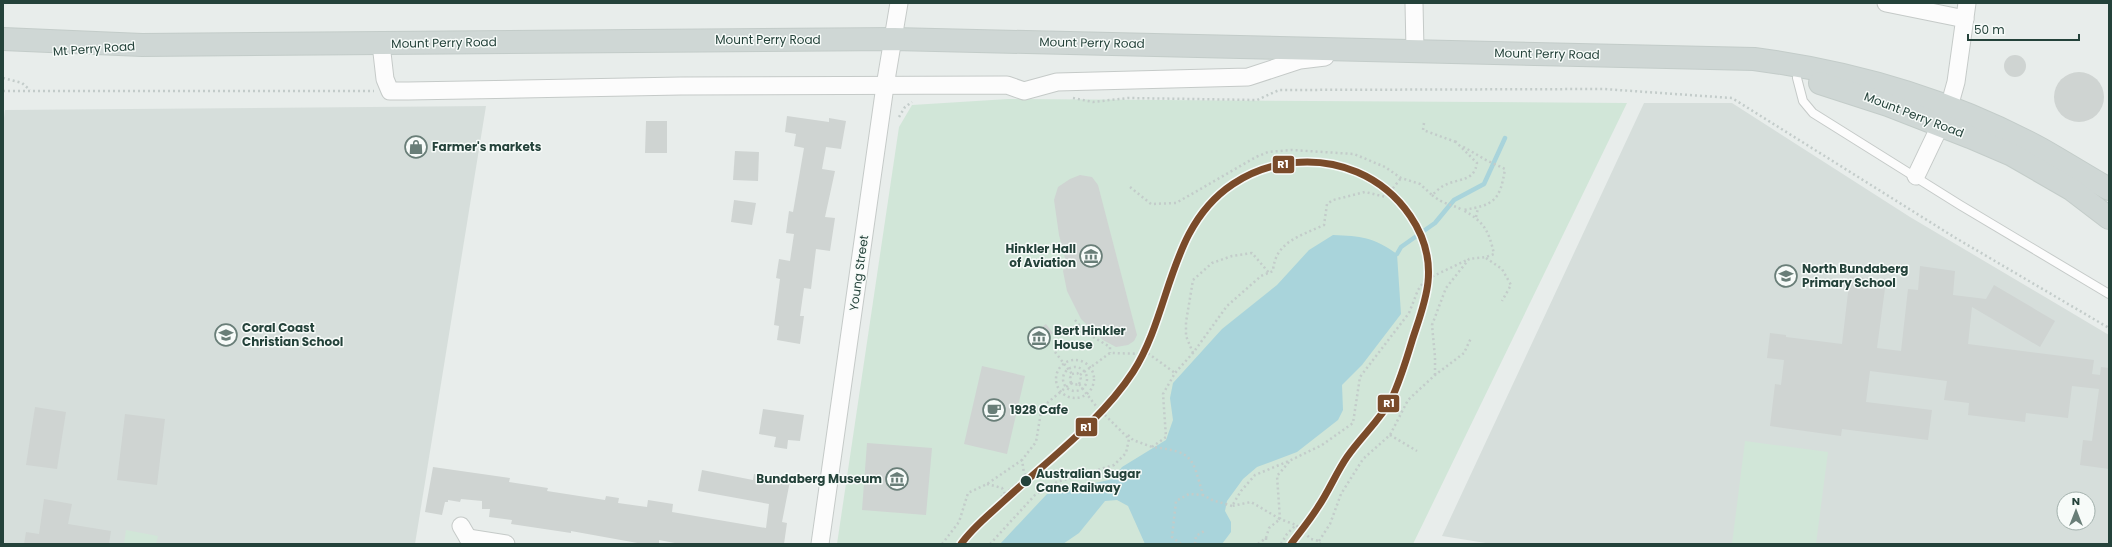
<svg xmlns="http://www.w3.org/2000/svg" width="2112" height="547" font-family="Poppins,sans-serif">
  <rect width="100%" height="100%" fill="#e8edeb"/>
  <g fill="#d6dedb" fill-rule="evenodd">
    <path d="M1644,103H1732L1910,217L2109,335V544H1492L1442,536ZM2064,499H2088V523H2064Z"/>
    <polygon points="486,106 415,544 3,544 3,126 5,110"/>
  </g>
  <g fill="#d1e6d8">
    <polygon points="1008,99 1627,103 1413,544 837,544 899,127 912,105"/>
    <polygon points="1745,441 1828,452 1816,544 1732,544"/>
    <polygon points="126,530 158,536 156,544 124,544"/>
  </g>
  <path fill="#a9d4db" d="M1333,235C1361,236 1373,237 1397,254L1401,314L1362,365L1342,385L1343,410L1338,420L1297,452L1257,467L1243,479L1227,501L1225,511L1231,522V532L1222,544H1145L1128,506L1117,500L1105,501L1079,533L1063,544H1000L1047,494L1113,479L1122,467L1166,440L1173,420L1170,398L1173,383L1222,329L1277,285L1309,250Z"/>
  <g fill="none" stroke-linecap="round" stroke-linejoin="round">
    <polyline stroke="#a9d4db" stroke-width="4.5" points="1397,254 1401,247 1435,223 1454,200 1484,184 1505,138"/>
  </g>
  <g fill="#cfd4d2">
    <circle cx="2015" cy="66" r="11"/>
    <circle cx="2079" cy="97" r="25"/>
    <polygon points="787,116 829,122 829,118 846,121 841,149 826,147 822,169 835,171 825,217 835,218 830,251 816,249 811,289 804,288 800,316 804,316 800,344 777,340 779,326 774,325 780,279 776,278 779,259 790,261 794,234 786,233 789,211 793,212 804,148 794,146 796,134 785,132"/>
    <polygon points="646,121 667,121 667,153 645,153"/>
    <polygon points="735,151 759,152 758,181 733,180"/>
    <polygon points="1080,175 1092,177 1098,185 1137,335 1134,341 1128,345 1116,347 1103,340 1081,319 1067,291 1063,271 1066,262 1059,235 1054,200 1058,187 1070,179"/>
    <polygon points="734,200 756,203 752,225 731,222"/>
    <polygon points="1920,266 1955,271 1953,295 1986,299 1994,285 2055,321 2040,347 1972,307 1968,344 2094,360 2092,374 2100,375 2101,367 2109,368 2109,469 2080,465 2083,440 2092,441 2099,389 2072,386 2068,418 2026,413 2025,422 1968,415 1969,403 1944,400 1947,381 1870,371 1866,402 1932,410 1928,440 1842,429 1841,436 1770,426 1775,384 1781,385 1784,360 1767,358 1770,333 1786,335 1786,337 1842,344 1850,276 1886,281 1877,348 1901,351 1908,289 1918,290"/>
    <polygon points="1046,324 1053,333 1037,345 1029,336"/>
    <polygon points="982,366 1025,376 1007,454 964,444"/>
    <polygon points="35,407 66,412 57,469 26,465"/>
    <polygon points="763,409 804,415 800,441 788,440 787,449 774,447 776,437 759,434"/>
    <polygon points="125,414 165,419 157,485 117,480"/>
    <polygon points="867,443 932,448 926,515 862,510"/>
    <polygon points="433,467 510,478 509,482 548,488 547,491 605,500 606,496 619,498 618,503 647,507 648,500 673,504 672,512 766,528 769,504 698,491 702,470 753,480 754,474 790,481 782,522 787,523 784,544 680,544 659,540 659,544 643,544 571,531 571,533 511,524 512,520 489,517 490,509 482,509 482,501 461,499 460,502 448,500 448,502 445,502 442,515 425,512"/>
    <polygon points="44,499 72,504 68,524 111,531 109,544 24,544 26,532 39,534"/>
  </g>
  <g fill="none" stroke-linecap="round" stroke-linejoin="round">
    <g stroke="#c5cac8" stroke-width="10">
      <polyline id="lane" points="1797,78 1803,101 1813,113 1960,205 2109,294"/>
    </g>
    <g stroke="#c5cac8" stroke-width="19">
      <g id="street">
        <polyline points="1414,3 1415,50"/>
        <polyline points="1886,3 1965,19"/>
        <polyline points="381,44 385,79 390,91 408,91 681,86 1007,85 1024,91 1057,82 1248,77 1300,60 1325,57"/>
        <polyline points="1916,176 1949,107 1956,82 1967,3"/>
        <polyline points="461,526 468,538"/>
        <polyline points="468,538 506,544"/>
        <polyline points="820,544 885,86 899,3"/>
      </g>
    </g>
    <g stroke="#c3ccc9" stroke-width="24">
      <g id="primary">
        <path d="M3,39L142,45L894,39L1754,59C1854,72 1952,101 2041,149C2064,162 2086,176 2109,189"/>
        <polyline points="1820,83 1888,105 1970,137 2012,155 2071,189 2109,218"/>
      </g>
    </g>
    <g stroke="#c3ccca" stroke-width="2.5" stroke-dasharray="2 3" stroke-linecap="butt">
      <polyline points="3,78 22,83 30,90"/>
      <polyline points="3,91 374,91"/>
      <polyline points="1073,98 1093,102 1128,98 1257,100 1279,90 1604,89 1732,98 1954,237 2109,328"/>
      <polyline points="899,117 905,107 912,102"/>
      <polyline points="1424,123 1423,130 1456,142"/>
      <path d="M1130,187L1151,204L1176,203L1256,157L1268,152L1292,150L1354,154L1385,167L1401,178L1420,184L1432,195C1436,192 1440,187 1445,185C1459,178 1474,182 1477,163L1455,141"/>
      <path d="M1432,195C1444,205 1451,204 1463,210"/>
      <polyline points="1476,217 1478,208"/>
      <polyline points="1486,258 1502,269 1511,285 1502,301"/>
      <polyline points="1075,320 1085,332 1110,347 1110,353"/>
      <polyline points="1055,352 1072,374"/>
      <polyline points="1193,353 1186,336 1186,322 1193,280 1212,263 1232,256 1252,253 1270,274"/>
      <circle cx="1075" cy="379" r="19"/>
      <circle cx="1075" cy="379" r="12"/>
      <polyline points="1072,374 1077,373 1080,375"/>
      <polyline points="1080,375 1110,353 1149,354 1175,373"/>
      <path d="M1435,375V357L1432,325L1446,288L1469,259L1486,257L1494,254C1489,232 1485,222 1463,210C1495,205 1500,200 1505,169L1486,160L1462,146"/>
      <polyline points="1071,383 1070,378 1072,374"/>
      <polyline points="1071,383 1074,385 1079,384"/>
      <polyline points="1079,384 1081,380 1080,375"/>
      <polyline points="1128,435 1133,440 1152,447"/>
      <polyline points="1390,435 1417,451"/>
      <polyline points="1289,462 1277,476 1280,519 1296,525"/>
      <polyline points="1037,467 1026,476 1024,473 1022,460 1036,442 1041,412 1046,404 1071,383"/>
      <polyline points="987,484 1002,488 1005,494 1001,497"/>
      <polyline points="1005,494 1026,476"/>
      <path d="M1232,506L1212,500L1203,495C1192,457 1194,452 1152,447L1166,437L1163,394L1175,373L1193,353L1227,306L1261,276L1273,271C1275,242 1300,236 1324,225L1327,204L1333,200L1365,192L1386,197L1401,178"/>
      <polyline points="1266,538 1266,544"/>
      <polyline points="1319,541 1330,524 1341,494 1363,459 1390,435 1408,400 1435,375 1464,353 1471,338"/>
      <polyline points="942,544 959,522 968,493 987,484 1022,460"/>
      <polyline points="990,544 1035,495 1057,482 1114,465 1126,453 1129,439 1096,406 1079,384"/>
      <polyline points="1181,544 1172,537 1176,501 1189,494 1203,495"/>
      <polyline points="1195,544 1196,536 1206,530"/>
      <polyline points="1258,544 1266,538 1269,528 1280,519 1251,502 1232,506 1241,491 1255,475 1289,461 1322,445 1353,423 1360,377 1409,313 1418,290 1425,280 1469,259"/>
      <polyline points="1281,544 1287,534 1296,525 1311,539 1319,541 1320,544"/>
    </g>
    <use href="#lane" stroke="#fcfcfc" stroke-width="8"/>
    <use href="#street" stroke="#fcfcfc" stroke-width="17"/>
    <use href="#primary" stroke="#cfd7d5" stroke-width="22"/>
    <g stroke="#f7fbf9" stroke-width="10">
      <path id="rail-1" d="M961,544C973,527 990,514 1005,500C1048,460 1101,421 1133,372C1172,311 1168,227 1233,184C1269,160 1317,155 1357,172C1399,190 1433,234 1428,282C1426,302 1418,322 1412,341C1406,361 1400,381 1391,400C1379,421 1361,437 1347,457C1336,473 1329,491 1318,507C1310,520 1300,532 1291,544"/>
    </g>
    <use href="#rail-1" stroke="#7a4b2a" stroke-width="7"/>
  </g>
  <defs>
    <g id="shop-ring" transform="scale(1.15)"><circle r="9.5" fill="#f7fbf9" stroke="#697e78" stroke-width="1.5"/><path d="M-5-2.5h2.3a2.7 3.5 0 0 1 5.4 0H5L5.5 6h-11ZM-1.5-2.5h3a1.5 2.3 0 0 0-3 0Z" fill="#697e78"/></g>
    <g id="museum-ring" transform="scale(1.15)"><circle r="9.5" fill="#f7fbf9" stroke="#697e78" stroke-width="1.5"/><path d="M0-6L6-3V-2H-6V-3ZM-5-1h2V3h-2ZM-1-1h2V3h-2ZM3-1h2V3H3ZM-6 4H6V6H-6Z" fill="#697e78"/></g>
    <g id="school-ring" transform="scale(1.15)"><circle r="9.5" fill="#f7fbf9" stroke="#697e78" stroke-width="1.5"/><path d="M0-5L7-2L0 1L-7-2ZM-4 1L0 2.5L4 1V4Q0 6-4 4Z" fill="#697e78"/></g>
    <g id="cafe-ring" transform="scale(1.15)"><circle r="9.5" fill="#f7fbf9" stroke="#697e78" stroke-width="1.5"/><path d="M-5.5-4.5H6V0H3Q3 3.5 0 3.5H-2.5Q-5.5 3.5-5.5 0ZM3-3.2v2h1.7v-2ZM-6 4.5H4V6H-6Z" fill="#697e78"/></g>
  </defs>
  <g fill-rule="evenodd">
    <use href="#shop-ring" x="416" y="147"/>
    <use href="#museum-ring" x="1091" y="256"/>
    <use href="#school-ring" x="1786" y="276"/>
    <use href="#school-ring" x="226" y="335"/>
    <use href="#museum-ring" x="1039" y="338"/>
    <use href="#cafe-ring" x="994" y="410"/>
    <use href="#museum-ring" x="897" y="479"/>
  </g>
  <circle fill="#24423a" stroke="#f7fbf9" stroke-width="1.5" cx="1026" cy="481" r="6"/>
  <g text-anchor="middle" stroke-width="3" stroke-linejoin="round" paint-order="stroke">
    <g font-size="12" fill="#24423a" stroke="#f7fbf9">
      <text x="768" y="44">Mount Perry Road</text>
      <text transform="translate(444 43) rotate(-1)" y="4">Mount Perry Road</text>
      <text transform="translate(1092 43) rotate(1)" y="4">Mount Perry Road</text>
      <text transform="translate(94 49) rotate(-4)" y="4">Mt Perry Road</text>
      <text transform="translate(1547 54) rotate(1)" y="4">Mount Perry Road</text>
      <text transform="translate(1914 115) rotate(21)" y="4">Mount Perry Road</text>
      <text transform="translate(859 273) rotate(-82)" y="4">Young Street</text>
    </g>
    <g font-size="12" font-weight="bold" fill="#24423a" stroke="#f7fbf9" text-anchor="start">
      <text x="432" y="151">Farmer's markets</text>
      <text x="1076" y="253" text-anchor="end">Hinkler Hall<tspan x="1076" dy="14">of Aviation</tspan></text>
      <text x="1802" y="273">North Bundaberg<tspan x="1802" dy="14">Primary School</tspan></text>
      <text x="242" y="332">Coral Coast<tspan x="242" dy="14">Christian School</tspan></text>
      <text x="1054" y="335">Bert Hinkler<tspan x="1054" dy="14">House</tspan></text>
      <text x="1010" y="414">1928 Cafe</text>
      <text x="882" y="483" text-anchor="end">Bundaberg Museum</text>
    </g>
    <g font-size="12" font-weight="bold" fill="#24423a" stroke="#f7fbf9" text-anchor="start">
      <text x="1036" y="478">Australian Sugar<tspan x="1036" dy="14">Cane Railway</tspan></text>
    </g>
  </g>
  <g stroke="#f7fbf9" stroke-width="1.5">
    <rect x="1272" y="155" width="23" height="19" rx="4" fill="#7a4b2a"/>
    <rect x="1377" y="394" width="23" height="19" rx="4" fill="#7a4b2a"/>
    <rect x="1075" y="417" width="23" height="20" rx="4" fill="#7a4b2a"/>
  </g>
  <g font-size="11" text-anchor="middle" font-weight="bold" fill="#fff">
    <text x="1283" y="168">R1</text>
    <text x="1389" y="407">R1</text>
    <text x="1086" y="431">R1</text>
  </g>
  <rect width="2112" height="547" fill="none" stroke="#24423a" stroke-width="8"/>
  <g transform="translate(2076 511)"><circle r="19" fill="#f7fbf9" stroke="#a3b1ad"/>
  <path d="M0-3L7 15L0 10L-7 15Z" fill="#697e78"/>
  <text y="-6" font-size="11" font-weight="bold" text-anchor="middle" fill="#24423a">N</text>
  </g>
  <path d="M1968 34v6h111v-6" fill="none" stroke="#24423a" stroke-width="2"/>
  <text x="1974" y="34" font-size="12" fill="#24423a" stroke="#f7fbf9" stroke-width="3" paint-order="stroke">50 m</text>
</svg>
